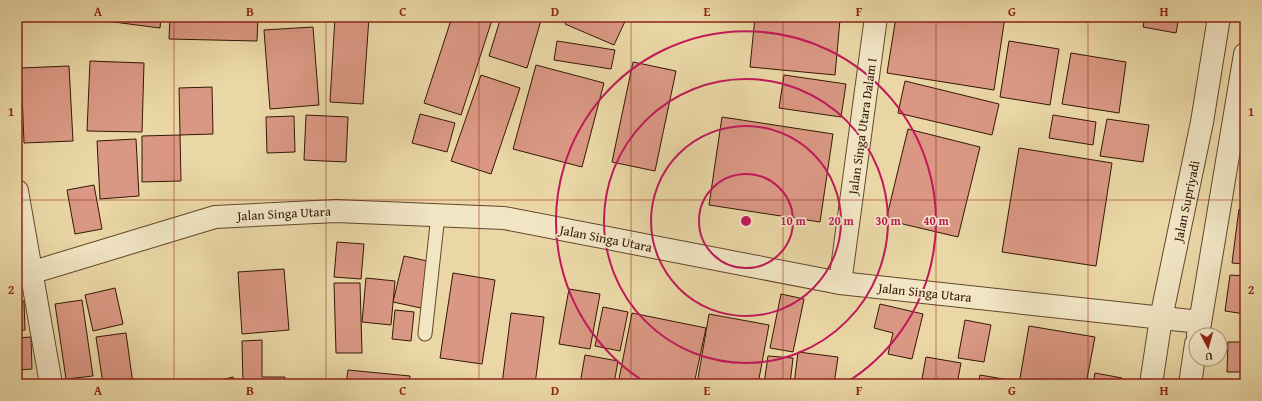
<svg xmlns="http://www.w3.org/2000/svg" width="1262" height="401" font-family="'Gentium Book Plus',serif">
  <rect width="100%" height="100%" fill="#ead7a5"/>
  <filter id="stains"><feTurbulence type="fractalNoise" baseFrequency=".005" numOctaves="4"/><feColorMatrix values="0 0 0 0 .2 0 0 0 0 .09 0 0 0 0 .02 0 0 0 .5 -.17"/></filter>
  <radialGradient id="worn" r=".72"><stop offset=".6" stop-color="#630" stop-opacity="0"/><stop offset="1" stop-color="#630" stop-opacity=".3"/></radialGradient>
  <g fill="#da9884" stroke="#341704">
    <polygon points="107,17 161,17 160,28 106,21"/>
    <polygon points="170,17 258,17 257,41 169,39"/>
    <polygon points="335,17 369,17 363,104 330,102"/>
    <polygon points="452,17 493,17 461,115 424,103"/>
    <polygon points="501,17 542,17 527,68 489,56"/>
    <polygon points="568,17 627,17 614,45 565,24"/>
    <polygon points="755,17 809,17 840,20 835,75 750,67"/>
    <polygon points="896,17 1005,17 994,90 887,73"/>
    <polygon points="1145,17 1179,17 1176,33 1143,27"/>
    <polygon points="313,27 319,105 270,109 264,30"/>
    <polygon points="557,41 615,50 611,69 554,60"/>
    <polygon points="1009,41 1059,49 1050,105 1000,97"/>
    <polygon points="1071,53 1126,62 1119,113 1062,104"/>
    <polygon points="90,61 144,63 142,132 87,131"/>
    <polygon points="633,62 676,71 655,171 612,162"/>
    <polygon points="536,65 604,83 582,167 513,149"/>
    <polygon points="69,66 73,141 24,143 21,68"/>
    <polygon points="481,75 520,88 491,174 451,161"/>
    <polygon points="784,75 846,84 841,117 779,108"/>
    <polygon points="905,81 999,104 992,135 898,113"/>
    <polygon points="212,87 213,134 180,135 179,88"/>
    <polygon points="420,114 455,123 447,152 412,143"/>
    <polygon points="306,115 348,117 346,162 304,160"/>
    <polygon points="1053,115 1096,122 1093,145 1049,138"/>
    <polygon points="294,116 295,152 267,153 266,117"/>
    <polygon points="722,117 833,134 820,222 709,205"/>
    <polygon points="1107,119 1149,125 1143,162 1100,156"/>
    <polygon points="908,129 980,147 958,237 886,220"/>
    <polygon points="180,135 181,181 142,182 142,136"/>
    <polygon points="136,139 139,196 100,199 97,141"/>
    <polygon points="1019,148 1112,163 1096,266 1002,252"/>
    <polygon points="94,185 102,229 75,234 67,190"/>
    <polygon points="1239,209 1245,210 1245,264 1232,263"/>
    <polygon points="337,242 364,244 361,279 334,277"/>
    <polygon points="404,256 432,262 421,308 393,302"/>
    <polygon points="284,269 289,330 242,334 238,272"/>
    <polygon points="453,273 495,280 482,364 440,358"/>
    <polygon points="1230,275 1245,276 1245,314 1225,311"/>
    <polygon points="366,278 395,281 391,325 362,322"/>
    <polygon points="334,283 360,283 362,353 336,353"/>
    <polygon points="115,288 123,324 93,331 85,295"/>
    <polygon points="569,289 600,294 590,349 559,344"/>
    <polygon points="781,294 804,299 793,352 770,348"/>
    <polygon points="82,300 93,376 66,379 55,304"/>
    <polygon points="17,301 24,301 25,330 17,330"/>
    <polygon points="880,304 923,314 912,359 888,354 893,333 874,328"/>
    <polygon points="603,307 628,312 620,351 595,346"/>
    <polygon points="395,310 414,312 411,341 392,339"/>
    <polygon points="511,313 544,317 535,384 502,384"/>
    <polygon points="632,313 706,328 694,384 618,384"/>
    <polygon points="709,314 769,325 758,384 697,384"/>
    <polygon points="965,320 991,325 984,362 958,358"/>
    <polygon points="1029,326 1095,337 1086,384 1019,384"/>
    <polygon points="126,333 133,384 103,384 96,337"/>
    <polygon points="31,337 32,369 17,370 17,338"/>
    <polygon points="262,340 262,377 285,377 285,384 243,384 242,341"/>
    <polygon points="1228,342 1245,342 1245,372 1227,372"/>
    <polygon points="798,352 838,357 834,384 794,384"/>
    <polygon points="585,355 618,361 614,384 580,384"/>
    <polygon points="768,356 793,358 790,384 764,384"/>
    <polygon points="926,357 961,363 957,384 921,384"/>
    <polygon points="348,370 410,376 409,384 346,384"/>
    <polygon points="1095,373 1122,378 1121,384 1093,384"/>
    <polygon points="980,375 1009,380 1009,384 978,384"/>
    <polygon points="233,377 235,384 205,384"/>
  </g>
  <g fill="none" stroke-linecap="round" stroke-linejoin="round">
    <g stroke="#62472c" stroke-width="15">
      <polyline id="service" points="425,334 438,215"/>
    </g>
    <g stroke="#62472c" stroke-width="24">
      <g id="minor">
        <polyline points="17,191 51,384"/>
        <polyline points="17,277 215,217 336,211 504,218 840,283 1200,322"/>
        <polyline points="840,283 876,17"/>
      </g>
    </g>
    <g stroke="#62472c" stroke-width="24">
      <g id="tertiary">
        <polyline points="1198,335 1245,54"/>
        <polyline points="1151,384 1161,318 1202,122 1219,17"/>
        <polyline points="1190,384 1196,344"/>
      </g>
    </g>
    <use href="#service" stroke="#f1e5c4" stroke-width="13"/>
    <use href="#minor" stroke="#f1e5c4" stroke-width="22"/>
    <use href="#tertiary" stroke="#f1e5c4" stroke-width="22"/>
  </g>
  <path fill="none" stroke="#8f2418" stroke-width="1" stroke-opacity="0.55" d="M174,17V384M326,17V384M479,17V384M631,17V384M783,17V384M936,17V384M1088,17V384M17,200H1245"/>
  <g fill="none" stroke="#c2185b" stroke-width="2">
    <circle cx="746" cy="221" r="47"/>
    <circle cx="746" cy="221" r="95"/>
    <circle cx="746" cy="221" r="142"/>
    <path d="M648 384A190 190 0 1 1 844 384"/>
  </g>
  <g text-anchor="middle" stroke-width="3.5" stroke-linejoin="round" paint-order="stroke">
    <g font-size="13" fill="#341704" stroke="#f1e5c4">
      <text transform="translate(862 126) rotate(-82)" y="5">Jalan Singa Utara Dalam I</text>
      <text transform="translate(1186 201) rotate(-78)" y="5">Jalan Supriyadi</text>
      <text transform="translate(284 213) rotate(-3)" y="5">Jalan Singa Utara</text>
      <text transform="translate(606 238) rotate(11)" y="5">Jalan Singa Utara</text>
      <text transform="translate(925 292) rotate(6)" y="5">Jalan Singa Utara</text>
    </g>
  </g>
  <circle cx="746" cy="221" r="6" fill="#c2185b" stroke="#f1e5c4" stroke-width="2"/>
  <g font-size="12" text-anchor="middle" font-weight="bold" fill="#c2185b" stroke="#f1e5c4" stroke-width="3.5" stroke-linejoin="round" paint-order="stroke">
    <text x="793" y="225">10 m</text>
    <text x="841" y="225">20 m</text>
    <text x="888" y="225">30 m</text>
    <text x="936" y="225">40 m</text>
  </g>
  <rect width="1262" height="401" fill="none" stroke="#ead7a5" stroke-width="44"/>
  <g transform="translate(1208 347) rotate(174)"><circle r="19" fill="#f1e5c4" stroke="#a59377"/>
  <path d="M0-3L7 15L0 10L-7 15Z" fill="#8f2418"/>
  <text y="-6" font-size="11" font-weight="bold" text-anchor="middle" fill="#341704">U</text>
  </g>
  <rect x="22" y="22" width="1218" height="357" fill="none" stroke="#8f2418" stroke-width="1.5"/>
  <g font-size="13" text-anchor="middle" font-weight="bold" fill="#8f2418">
    <text x="98" y="16">A</text>
    <text x="250" y="16">B</text>
    <text x="403" y="16">C</text>
    <text x="555" y="16">D</text>
    <text x="707" y="16">E</text>
    <text x="859" y="16">F</text>
    <text x="1012" y="16">G</text>
    <text x="1164" y="16">H</text>
    <text x="11" y="116">1</text>
    <text x="1251" y="116">1</text>
    <text x="11" y="294">2</text>
    <text x="1251" y="294">2</text>
    <text x="98" y="395">A</text>
    <text x="250" y="395">B</text>
    <text x="403" y="395">C</text>
    <text x="555" y="395">D</text>
    <text x="707" y="395">E</text>
    <text x="859" y="395">F</text>
    <text x="1012" y="395">G</text>
    <text x="1164" y="395">H</text>
  </g>
  <rect width="100%" height="100%" filter="url(#stains)"/>
  <rect width="100%" height="100%" fill="url(#worn)"/>
</svg>
